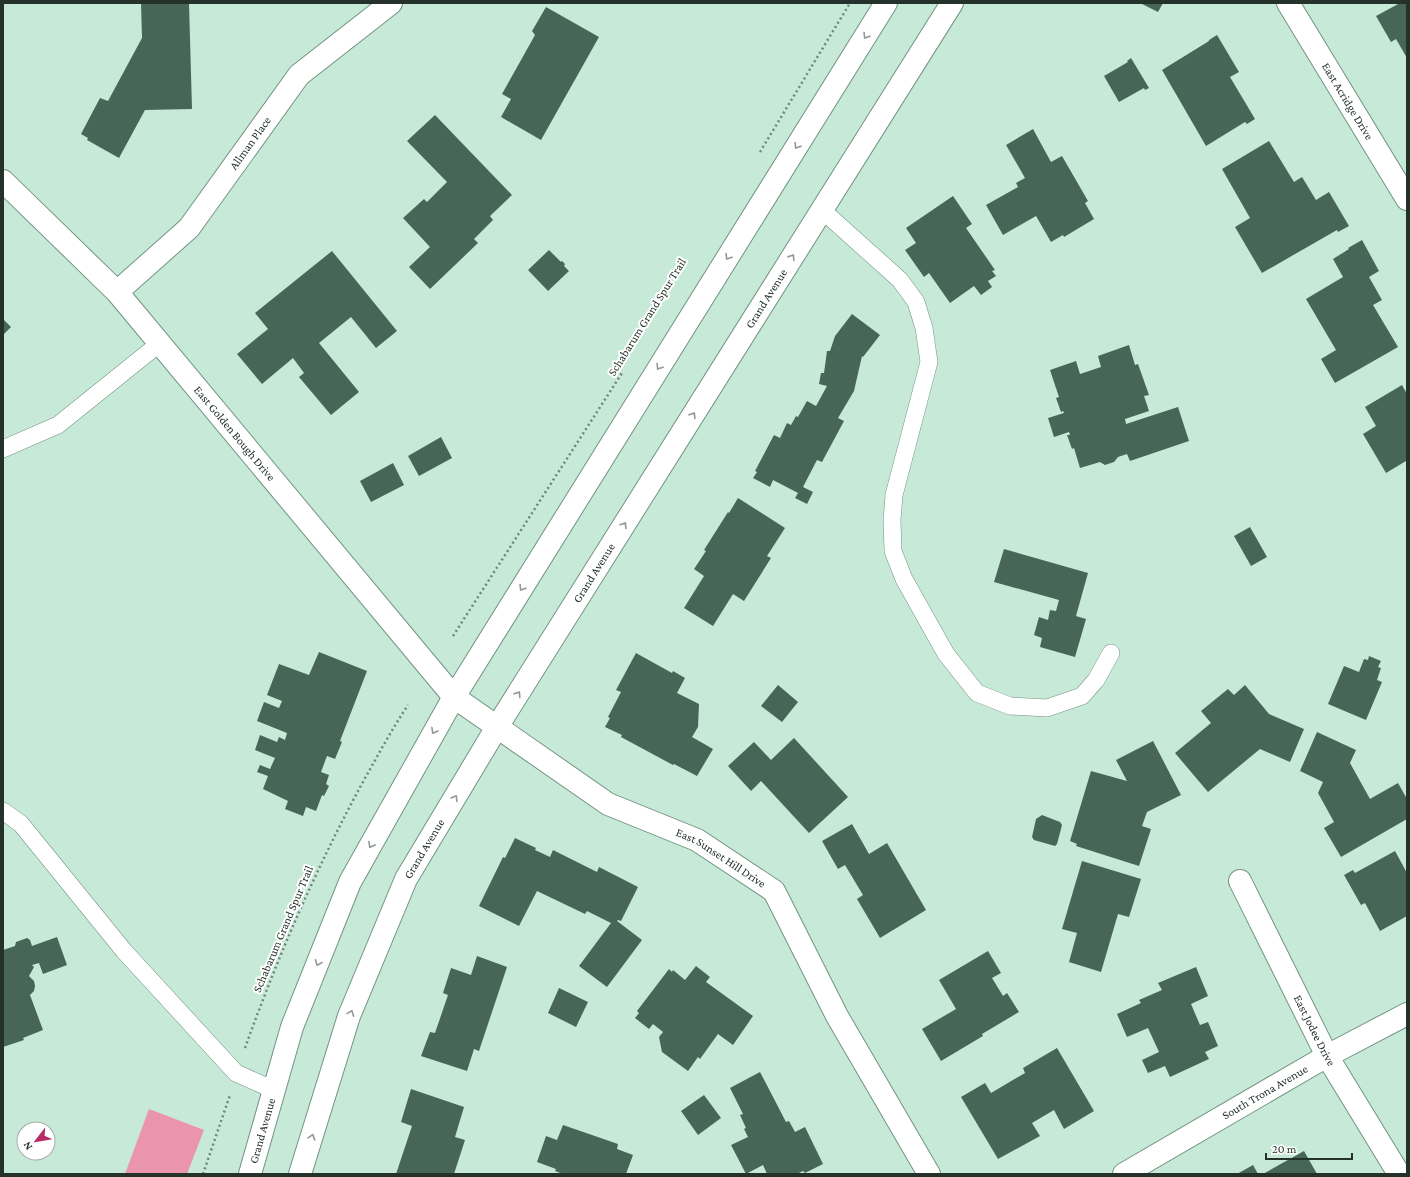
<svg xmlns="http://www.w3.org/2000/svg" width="1410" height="1177" font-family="'Crimson Pro',serif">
  <rect width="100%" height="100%" fill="#c7ead8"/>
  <polygon fill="#ea94ae" points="149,1109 204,1130 187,1174 125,1174"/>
  <g fill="#476657">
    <polygon points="141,3 189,3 192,109 145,110 119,158 87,140 88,138 81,134 100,98 108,101 142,38"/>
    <polygon points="1140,3 1163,3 1158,12"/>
    <polygon points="1400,3 1407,3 1407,58 1396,39 1391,42 1376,16"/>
    <polygon points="546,7 599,37 541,140 501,117 511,99 502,94 535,35 532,31"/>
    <polygon points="1217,35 1239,72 1230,77 1255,119 1247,124 1245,122 1206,146 1162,70 1209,41 1209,40"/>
    <polygon points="1131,58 1149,88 1145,90 1144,88 1119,102 1104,76 1128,62 1127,61"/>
    <polygon points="435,115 512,195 490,216 493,220 474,239 478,243 430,289 409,267 430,247 403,218 424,199 427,202 447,182 407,141"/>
    <polygon points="1033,129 1051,162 1062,156 1088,201 1085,203 1094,219 1064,237 1063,235 1051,242 1036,216 1003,235 986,205 1018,187 1016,183 1025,178 1006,145"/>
    <polygon points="1269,141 1294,182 1302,177 1316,200 1329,192 1349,226 1338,232 1337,230 1262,273 1235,227 1250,218 1222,169"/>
    <polygon points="953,196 972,224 966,228 995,270 992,271 996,276 988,281 992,287 981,295 974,286 950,303 929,273 924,277 905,250 916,243 906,228"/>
    <polygon points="1362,240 1379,271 1369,277 1382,300 1373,305 1398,347 1335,383 1321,359 1336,350 1306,299 1343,277 1333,259 1349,249 1348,248"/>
    <polygon points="549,250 561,262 562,261 565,264 564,266 569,271 548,291 528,270"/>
    <polygon points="332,251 397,331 376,348 351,317 319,343 359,392 331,415 299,377 304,373 293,358 262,384 237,354 268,329 255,313"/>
    <polygon points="852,314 880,335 863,357 862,356 854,391 838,418 844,421 822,462 817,460 803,487 813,492 807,504 795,498 798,493 773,480 770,487 753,478 757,472 755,471 774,435 780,438 787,423 791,425 796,416 798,417 807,401 816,406 827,386 819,384 821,373 824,373 827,351 830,351 835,336"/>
    <polygon points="3,319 11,327 3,335"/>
    <polygon points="1129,345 1135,365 1138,364 1149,395 1144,396 1149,411 1125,419 1126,424 1178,407 1189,441 1130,461 1127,454 1118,457 1114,462 1105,465 1100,462 1080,468 1074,448 1072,449 1067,435 1070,435 1069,432 1054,437 1048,418 1064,413 1063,411 1061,412 1056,398 1059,397 1050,370 1076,361 1080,374 1101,367 1098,356"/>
    <polygon points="1402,385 1407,394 1407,464 1406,461 1386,473 1363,434 1376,426 1365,407"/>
    <polygon points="441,437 452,458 419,476 408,456"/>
    <polygon points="393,463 404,485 371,502 360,481"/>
    <polygon points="738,498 785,528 767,556 771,558 744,601 733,594 713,626 684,608 704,576 694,569 706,551 704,550 728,512 729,513"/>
    <polygon points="1250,527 1267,557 1251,566 1234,536"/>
    <polygon points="1004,549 1088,573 1076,616 1086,619 1075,657 1040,647 1042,638 1034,635 1039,617 1048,620 1050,610 1056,611 1059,600 994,582"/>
    <polygon points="319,652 367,671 340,741 342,742 335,759 327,756 321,772 329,775 326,784 329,786 324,796 322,795 316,811 306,807 303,816 285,809 288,801 263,789 268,776 257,772 260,765 270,769 275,758 255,750 260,735 277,742 279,737 285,740 287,733 257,721 264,702 279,708 282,701 267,695 279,664 309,675"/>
    <polygon points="636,653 672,673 673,671 685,678 677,693 699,704 698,727 692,737 713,749 697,776 674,764 673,765 621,737 622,735 605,727 610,718 608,717 621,692 616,690"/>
    <polygon points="1369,656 1381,661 1378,667 1381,668 1377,680 1382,682 1366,720 1328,704 1344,666 1359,672 1364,659 1368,660"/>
    <polygon points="778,685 798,702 782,722 761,706"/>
    <polygon points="1245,685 1269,714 1304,729 1290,762 1260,749 1208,792 1175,753 1211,723 1201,711 1228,689 1234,695"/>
    <polygon points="1317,732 1356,750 1350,763 1370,799 1398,783 1407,799 1407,819 1341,857 1324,828 1334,822 1318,793 1323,782 1300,771"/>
    <polygon points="794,738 848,797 809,833 761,781 751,791 728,766 754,742 771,760"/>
    <polygon points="1153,741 1181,795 1147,812 1142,826 1151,829 1139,866 1076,846 1077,844 1070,841 1091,771 1127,781 1116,760"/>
    <polygon points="1042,815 1060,822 1062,825 1057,844 1055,846 1034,840 1032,837 1036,819"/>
    <polygon points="852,824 869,854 887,843 926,910 880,938 857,899 863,895 845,865 838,869 822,841"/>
    <polygon points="515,838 536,848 535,850 550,857 553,850 597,872 599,867 638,887 621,921 618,920 617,921 642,940 607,987 579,966 611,923 587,911 585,914 537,891 519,926 479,906 503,857 505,858"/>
    <polygon points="1395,851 1407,873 1407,916 1380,931 1365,903 1361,905 1344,875 1353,870 1355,873"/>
    <polygon points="1082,861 1141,879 1129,917 1118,914 1101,972 1069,962 1077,933 1062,929"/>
    <polygon points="57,937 67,965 43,974 39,963 32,965 34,967 29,976 34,981 35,986 34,991 30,995 43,1030 23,1038 24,1040 3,1047 3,950 15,946 16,942 27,938 30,940 32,946"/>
    <polygon points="988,951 1001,973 992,978 1003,996 1007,993 1019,1012 982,1034 983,1036 941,1061 922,1029 956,1009 939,980"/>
    <polygon points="477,956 507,967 479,1051 474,1049 467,1071 421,1056 430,1032 435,1033 448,995 443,993 451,968 471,975"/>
    <polygon points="696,966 710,977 706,982 753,1016 733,1045 718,1034 700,1059 698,1057 688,1071 662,1052 659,1037 663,1032 653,1024 649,1029 635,1018 639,1013 637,1011 669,969 672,972 673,970 685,980"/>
    <polygon points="1196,967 1208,996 1191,1004 1200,1025 1208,1022 1218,1046 1205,1052 1209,1059 1170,1077 1165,1066 1148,1073 1142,1060 1159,1052 1148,1028 1127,1037 1117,1014 1141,1003 1139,1000 1162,990 1158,983"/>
    <polygon points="559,988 588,1002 576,1027 548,1013"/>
    <polygon points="1057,1048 1094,1111 1064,1129 1054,1110 1032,1123 1040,1136 998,1159 961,1097 985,1083 991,1093 1025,1073 1023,1068"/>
    <polygon points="760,1072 786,1122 789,1121 795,1132 805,1127 823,1164 805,1173 803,1171 797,1174 767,1174 763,1165 746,1174 731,1145 748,1137 744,1129 746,1128 740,1115 743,1114 730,1088"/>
    <polygon points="411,1089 464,1107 455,1137 465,1140 454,1174 396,1174 412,1126 401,1122"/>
    <polygon points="704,1095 721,1118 698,1135 681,1111"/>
    <polygon points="563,1125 618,1144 617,1149 633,1155 626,1174 563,1174 555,1171 556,1169 537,1162 546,1136 557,1140"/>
    <polygon points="1304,1151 1317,1174 1263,1174"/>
    <polygon points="1253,1165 1258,1174 1237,1174"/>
  </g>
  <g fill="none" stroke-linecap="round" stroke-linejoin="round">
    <g stroke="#739383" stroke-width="18">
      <g id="service">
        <polyline points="822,210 900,280 916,302 924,328 929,362 894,495 892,520 893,551 904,579 946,654 977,693 1010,706 1047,708 1082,696 1096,680 1111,653"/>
        <polyline points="3,449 58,425 160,343"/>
        <polyline points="3,811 21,824 124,951 236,1073 274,1090"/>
      </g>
    </g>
    <g stroke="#739383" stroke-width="24">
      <g id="minor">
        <path id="s1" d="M1288,3L1407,199"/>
        <path id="s2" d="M3,181L117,292L454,697L608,804L697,840L774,891L837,1016L929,1174"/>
        <path id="s3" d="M117,292L189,228L299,75L391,3"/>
        <path id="s4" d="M1240,881L1327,1056L1399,1174"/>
        <path id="s5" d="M1124,1174L1327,1056L1407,1014"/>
      </g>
    </g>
    <g stroke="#739383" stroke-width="24">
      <g id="primary">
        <path id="s6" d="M250,1174L292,1027L350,882L454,697L886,3"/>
        <path id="s7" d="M300,1174L349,1016L406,879L497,727L952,3"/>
      </g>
    </g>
    <g stroke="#6e857a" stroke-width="2.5" stroke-dasharray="2 3" stroke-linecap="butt">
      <polyline points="760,152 850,3"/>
      <polyline points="453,636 622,373"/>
      <path d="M245,1048C278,956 317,866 364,780C378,755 392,729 408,705"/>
      <polyline points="203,1174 230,1095"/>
    </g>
    <use href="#service" stroke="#fff" stroke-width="17"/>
    <use href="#minor" stroke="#fff" stroke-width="22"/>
    <use href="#primary" stroke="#fff" stroke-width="22"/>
  </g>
  <defs><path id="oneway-chevron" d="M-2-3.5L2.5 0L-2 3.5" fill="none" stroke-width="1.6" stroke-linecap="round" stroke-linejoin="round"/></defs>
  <g stroke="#929896">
    <use href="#oneway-chevron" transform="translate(866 36) rotate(122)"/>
    <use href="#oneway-chevron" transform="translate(797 146) rotate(122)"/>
    <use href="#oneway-chevron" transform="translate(728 257) rotate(122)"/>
    <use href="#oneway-chevron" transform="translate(792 257) rotate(-58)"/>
    <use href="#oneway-chevron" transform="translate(659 367) rotate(122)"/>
    <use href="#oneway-chevron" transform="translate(693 415) rotate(-58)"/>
    <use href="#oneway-chevron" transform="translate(624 525) rotate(-58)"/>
    <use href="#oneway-chevron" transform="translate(522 588) rotate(122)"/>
    <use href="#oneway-chevron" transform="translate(518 694) rotate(-58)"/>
    <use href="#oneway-chevron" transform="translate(434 731) rotate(119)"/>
    <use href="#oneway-chevron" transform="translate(455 798) rotate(-59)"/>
    <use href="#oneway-chevron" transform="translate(371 845) rotate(119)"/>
    <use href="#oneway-chevron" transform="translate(318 963) rotate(112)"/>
    <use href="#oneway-chevron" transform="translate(351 1013) rotate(-69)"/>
    <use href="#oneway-chevron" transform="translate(312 1137) rotate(-73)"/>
  </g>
  <g text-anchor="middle" stroke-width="4" stroke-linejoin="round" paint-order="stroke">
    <g font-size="12" fill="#25322c" stroke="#fff">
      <text dy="4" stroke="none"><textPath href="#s1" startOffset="115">East Acridge Drive</textPath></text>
      <text dy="4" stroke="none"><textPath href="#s3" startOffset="201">Allman Place</textPath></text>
      <text dy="4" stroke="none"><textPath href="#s7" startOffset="997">Grand Avenue</textPath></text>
      <text transform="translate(647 317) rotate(-58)" y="4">Schabarum Grand Spur Trail</text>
      <text dy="4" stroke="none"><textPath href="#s2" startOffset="343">East Golden Bough Drive</textPath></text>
      <text dy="4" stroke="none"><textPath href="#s7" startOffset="673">Grand Avenue</textPath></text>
      <text dy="4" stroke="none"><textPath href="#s7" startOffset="349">Grand Avenue</textPath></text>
      <text dy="4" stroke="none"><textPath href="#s2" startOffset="999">East Sunset Hill Drive</textPath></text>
      <text transform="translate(283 929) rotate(-67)" y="4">Schabarum Grand Spur Trail</text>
      <text dy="4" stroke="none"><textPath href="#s4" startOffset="167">East Jodee Drive</textPath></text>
      <text dy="4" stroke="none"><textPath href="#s5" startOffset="163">South Trona Avenue</textPath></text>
      <text dy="4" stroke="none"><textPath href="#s6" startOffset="45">Grand Avenue</textPath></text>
    </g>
  </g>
  <rect width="1410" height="1177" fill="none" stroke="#25322c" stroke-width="8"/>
  <g transform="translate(36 1141) rotate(239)"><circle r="19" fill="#ffffff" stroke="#a8adab"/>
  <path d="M0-3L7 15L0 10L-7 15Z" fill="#b72c66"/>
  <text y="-6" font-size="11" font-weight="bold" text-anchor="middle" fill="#25322c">N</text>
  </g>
  <path d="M1266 1153v6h86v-6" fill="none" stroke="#25322c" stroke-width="2"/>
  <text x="1272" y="1153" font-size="12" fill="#25322c" stroke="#ffffff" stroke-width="3" paint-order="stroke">20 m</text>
</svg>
